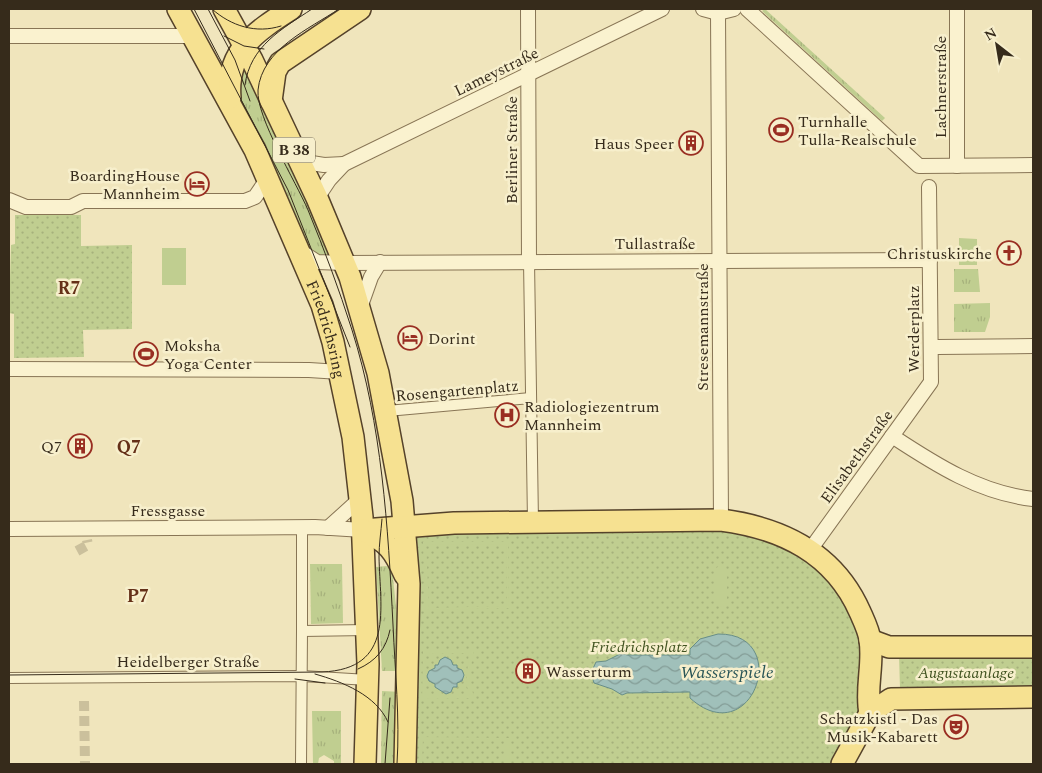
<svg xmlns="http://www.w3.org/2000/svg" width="1042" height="773" font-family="Spectral,serif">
  <defs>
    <pattern id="grass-tufts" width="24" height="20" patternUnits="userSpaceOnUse" patternTransform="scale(1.25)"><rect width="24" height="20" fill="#c0ce90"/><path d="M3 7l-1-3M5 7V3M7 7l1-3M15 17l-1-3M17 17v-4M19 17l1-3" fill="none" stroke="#a6b17c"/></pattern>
    <pattern id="park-dots" width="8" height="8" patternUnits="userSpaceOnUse" patternTransform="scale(1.25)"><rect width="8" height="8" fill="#c0ce90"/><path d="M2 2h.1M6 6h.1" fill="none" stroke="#a6b17c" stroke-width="1.8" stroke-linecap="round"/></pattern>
    <pattern id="water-waves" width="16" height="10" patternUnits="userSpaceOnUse" patternTransform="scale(1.25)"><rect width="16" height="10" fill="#a0c0ba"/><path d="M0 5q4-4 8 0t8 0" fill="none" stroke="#839c96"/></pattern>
  </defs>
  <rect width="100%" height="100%" fill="#f0e5bc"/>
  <g fill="url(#grass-tufts)">
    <polygon points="765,9 885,118 882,121 762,11"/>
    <polygon points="243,58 308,191 329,254 327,256 312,254 277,176 238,98"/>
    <polygon points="959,238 977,239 977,245 980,245 978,250 959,250"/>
    <rect x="959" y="254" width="18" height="11"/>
    <polygon points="954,269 978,269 980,292 954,292"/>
    <polygon points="990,303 990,317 985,332 954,332 954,304"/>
    <polygon points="310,564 342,564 343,623 311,624"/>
    <polygon points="386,566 392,569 403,671 382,671 376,567"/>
    <polygon points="382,691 402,692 399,764 381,764"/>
    <polygon points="312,711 341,711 341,764 334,764 334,761 324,755 319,758 318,764 313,764"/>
  </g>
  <g fill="url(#park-dots)">
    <polygon points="15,215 81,215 81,246 132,245 132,329 83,330 84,357 14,358 14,314 9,313 11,245 15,244"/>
    <polygon points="720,527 777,539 829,576 860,629 864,705 835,764 412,764 413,532"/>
    <polygon points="899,655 1033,655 1033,691 900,689"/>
  </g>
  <g fill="#c0ce90" fill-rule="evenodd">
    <rect x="162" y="248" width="24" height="37"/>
    <path d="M423,542H508L509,608L426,610ZM506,544L507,606L429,608L426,545Z"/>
    <polygon points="720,565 727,570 727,601 725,606 720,607 714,601 714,570"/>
    <path d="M423,651H474L469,675L474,698L422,699ZM469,653L466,684L470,695H425L426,654Z"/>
    <polygon points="420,737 510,738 509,764 506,764 506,740 423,739 422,764 420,764"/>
  </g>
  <g fill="url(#water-waves)" stroke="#688e88">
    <path d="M718,634C794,633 752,754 690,698V692L627,693L622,695L612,689L594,683L591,673L596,662L606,661L622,653L627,655H690V649L700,639Z"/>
    <polygon points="445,657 451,660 453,665 457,665 457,668 462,670 464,675 462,681 457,683 457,687 453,687 451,692 446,694 435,687 435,684 429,681 427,676 429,671 435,668 435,665 438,665 440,660"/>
  </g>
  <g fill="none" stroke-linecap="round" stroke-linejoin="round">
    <g stroke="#cbc09c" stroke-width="10" stroke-dasharray="10 5" stroke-linecap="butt">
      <polyline points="77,551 88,545 87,540"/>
      <polyline points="84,701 85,764"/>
    </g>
    <g stroke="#887555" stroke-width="12">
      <g id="pedestrian">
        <polyline points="529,261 533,522"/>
        <polyline points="387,411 531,398"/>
        <polyline points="302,527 302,631 367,630"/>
        <polyline points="9,678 302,676 368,680"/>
        <polyline points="301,764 302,631"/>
      </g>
    </g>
    <g stroke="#887555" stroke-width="16">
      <g id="minor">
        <polyline points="528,9 529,261"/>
        <polyline points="703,9 718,13 734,9"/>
        <polyline points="747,9 919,166 1033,165"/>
        <polyline points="957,9 957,166"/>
        <polyline points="718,13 721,520"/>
        <polyline points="9,36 195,36"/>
        <polyline points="299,161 324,165 344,164"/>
        <polyline points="317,198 329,180 344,164 662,9"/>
        <polyline points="9,200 26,207 71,207 83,201 245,201 255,197 268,178"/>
        <polyline points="300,251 317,262 344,263 930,260"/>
        <polyline points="360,308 371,277 380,262"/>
        <polyline points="937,347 1033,346"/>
        <polyline points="9,369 309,370 340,372"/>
        <path d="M892,436C936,465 980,493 1033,499"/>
        <polyline points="328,528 360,499"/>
        <polyline points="9,529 315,527 363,530"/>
        <polyline points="810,550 931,382 929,187"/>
      </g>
    </g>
    <g stroke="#55422a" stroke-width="24">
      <g id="primary">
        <path id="s1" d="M178,9L255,150L322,305L333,342L353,437L362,517L368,664L365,764"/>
        <polyline points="224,9 252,60 317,198 350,277 378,373 402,501 409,584 405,764"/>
        <path d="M230,98C226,51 255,32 291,9"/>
        <polyline points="271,101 275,72 280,63 360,9"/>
        <path d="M363,530L454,523L721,520C782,528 834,553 860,612C864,621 869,631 870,640C874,664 865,689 870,713"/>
        <path d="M363,530C388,542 394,550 405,575"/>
        <polyline points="870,640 889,647 1033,647"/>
        <polyline points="842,764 870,713 891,699 1033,697"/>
      </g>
    </g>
    <use href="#pedestrian" stroke="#faf2cf" stroke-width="10"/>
    <use href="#minor" stroke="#faf2cf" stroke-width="14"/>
    <use href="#primary" stroke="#f6e191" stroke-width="21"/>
    <g stroke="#362b1b" stroke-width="1">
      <polyline points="194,9 288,190 350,347"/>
      <polyline points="208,9 235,60 250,101"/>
      <path d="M212,9C231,26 256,34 281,26"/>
      <path d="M339,9C309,29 262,49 258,90C256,117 296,182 308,210C324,249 339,289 352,330C382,425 388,526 393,625C395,671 400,718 397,764"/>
      <polyline points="224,36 244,46 264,49"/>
      <path d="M245,85C250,46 282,29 312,9"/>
      <path d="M358,669C376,661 386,649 390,630"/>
      <path d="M315,674C343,682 376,695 388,722"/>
      <path d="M9,675L322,672C395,669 380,609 379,557C379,544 381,532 382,519"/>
      <polyline points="295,679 325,683"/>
      <polyline points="385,764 390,698"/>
    </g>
  </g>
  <defs>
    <g id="stadium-ring" transform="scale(1.25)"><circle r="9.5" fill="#f7efcc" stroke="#992e22" stroke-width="1.5"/><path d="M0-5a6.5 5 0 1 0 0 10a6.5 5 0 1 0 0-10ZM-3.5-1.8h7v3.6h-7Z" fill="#992e22"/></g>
    <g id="building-ring" transform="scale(1.25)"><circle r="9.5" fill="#f7efcc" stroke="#992e22" stroke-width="1.5"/><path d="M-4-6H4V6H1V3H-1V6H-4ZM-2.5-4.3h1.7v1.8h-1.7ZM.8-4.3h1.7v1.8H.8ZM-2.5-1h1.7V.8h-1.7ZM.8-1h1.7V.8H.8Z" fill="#992e22"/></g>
    <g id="hotel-ring" transform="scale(1.25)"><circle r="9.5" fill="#f7efcc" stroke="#992e22" stroke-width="1.5"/><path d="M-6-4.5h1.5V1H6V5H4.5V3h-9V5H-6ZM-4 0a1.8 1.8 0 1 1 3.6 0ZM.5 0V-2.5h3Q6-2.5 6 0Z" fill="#992e22"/></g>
    <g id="church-ring" transform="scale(1.25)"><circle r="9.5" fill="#f7efcc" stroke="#992e22" stroke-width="1.5"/><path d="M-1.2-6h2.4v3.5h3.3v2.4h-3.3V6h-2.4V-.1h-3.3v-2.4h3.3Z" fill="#992e22"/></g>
    <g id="hospital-ring" transform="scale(1.25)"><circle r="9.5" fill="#f7efcc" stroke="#992e22" stroke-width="1.5"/><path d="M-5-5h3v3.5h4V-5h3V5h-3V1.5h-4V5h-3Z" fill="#992e22"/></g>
    <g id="theatre-ring" transform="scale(1.25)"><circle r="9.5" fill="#f7efcc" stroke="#992e22" stroke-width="1.5"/><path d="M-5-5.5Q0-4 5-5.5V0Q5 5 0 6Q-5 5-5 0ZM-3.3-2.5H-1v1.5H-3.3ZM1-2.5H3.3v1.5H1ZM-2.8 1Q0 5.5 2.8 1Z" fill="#992e22"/></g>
  </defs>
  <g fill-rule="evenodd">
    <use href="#stadium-ring" x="781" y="130"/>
    <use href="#building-ring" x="691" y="143"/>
    <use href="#hotel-ring" x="197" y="184"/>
    <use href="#church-ring" x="1009" y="253"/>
    <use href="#hotel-ring" x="410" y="338"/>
    <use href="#stadium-ring" x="146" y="354"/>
    <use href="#hospital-ring" x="507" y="415"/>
    <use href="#building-ring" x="80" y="446"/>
    <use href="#building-ring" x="528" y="671"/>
    <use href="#theatre-ring" x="956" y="727"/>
  </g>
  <g text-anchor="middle" stroke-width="5" stroke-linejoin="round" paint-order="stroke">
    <rect fill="#f7efcc" stroke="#706650" stroke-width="1" x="273" y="137.5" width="42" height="25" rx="4"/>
    <g font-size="15" font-weight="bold" fill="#362b1b">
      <text x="294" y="155">B 38</text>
    </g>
    <g font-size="16" fill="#362b1b" stroke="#f7efcc">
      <text transform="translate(496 71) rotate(-26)" y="6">Lameystraße</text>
      <text transform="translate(940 87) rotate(-90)" y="6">Lachnerstraße</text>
      <text transform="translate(511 150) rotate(-90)" y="6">Berliner Straße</text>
      <text x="655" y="249">Tullastraße</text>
      <text transform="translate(702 327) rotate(-90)" y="6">Stresemannstraße</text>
      <text transform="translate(913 329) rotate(-90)" y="6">Werderplatz</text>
      <text dy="6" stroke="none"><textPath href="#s1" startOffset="354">Friedrichsring</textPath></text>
      <text transform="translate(457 390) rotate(-5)" y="6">Rosengartenplatz</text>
      <text transform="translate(856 456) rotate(-54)" y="6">Elisabethstraße</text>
      <text x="168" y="516">Fressgasse</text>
      <text x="188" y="667">Heidelberger Straße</text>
    </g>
    <g font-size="16" fill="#362b1b" stroke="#f7efcc" text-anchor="start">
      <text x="798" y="127">Turnhalle<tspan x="798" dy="18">Tulla-Realschule</tspan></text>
      <text x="674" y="149" text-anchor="end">Haus Speer</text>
      <text x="180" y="181" text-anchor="end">BoardingHouse<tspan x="180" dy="18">Mannheim</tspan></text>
      <text x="992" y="259" text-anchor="end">Christuskirche</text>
      <text x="428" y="344">Dorint</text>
      <text x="164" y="351">Moksha<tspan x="164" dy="18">Yoga Center</tspan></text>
      <text x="524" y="412">Radiologiezentrum<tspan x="524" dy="18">Mannheim</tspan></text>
      <text x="62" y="452" text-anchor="end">Q7</text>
      <text x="546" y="677">Wasserturm</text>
      <text x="938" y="724" text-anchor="end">Schatzkistl - Das<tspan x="938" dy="18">Musik-Kabarett</tspan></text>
    </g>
    <g font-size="16" font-style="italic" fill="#415320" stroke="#f7efcc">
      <text x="639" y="652">Friedrichsplatz</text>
      <text x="966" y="678">Augustaanlage</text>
    </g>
    <g font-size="18" font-weight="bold" fill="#653018" stroke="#f7efcc">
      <text x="69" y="294">R7</text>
      <text x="129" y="453">Q7</text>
      <text x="138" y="602">P7</text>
    </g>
    <g font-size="18" font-style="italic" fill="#295557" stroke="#f7efcc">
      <text x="727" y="678">Wasserspiele</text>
    </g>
  </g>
  <rect width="1042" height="773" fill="none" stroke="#362b1b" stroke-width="20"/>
  <g transform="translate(997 45) rotate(329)" stroke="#f7efcc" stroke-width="4" paint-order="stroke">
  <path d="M0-4L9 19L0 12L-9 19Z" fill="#362b1b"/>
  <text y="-8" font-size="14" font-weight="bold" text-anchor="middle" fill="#362b1b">N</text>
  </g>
</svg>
